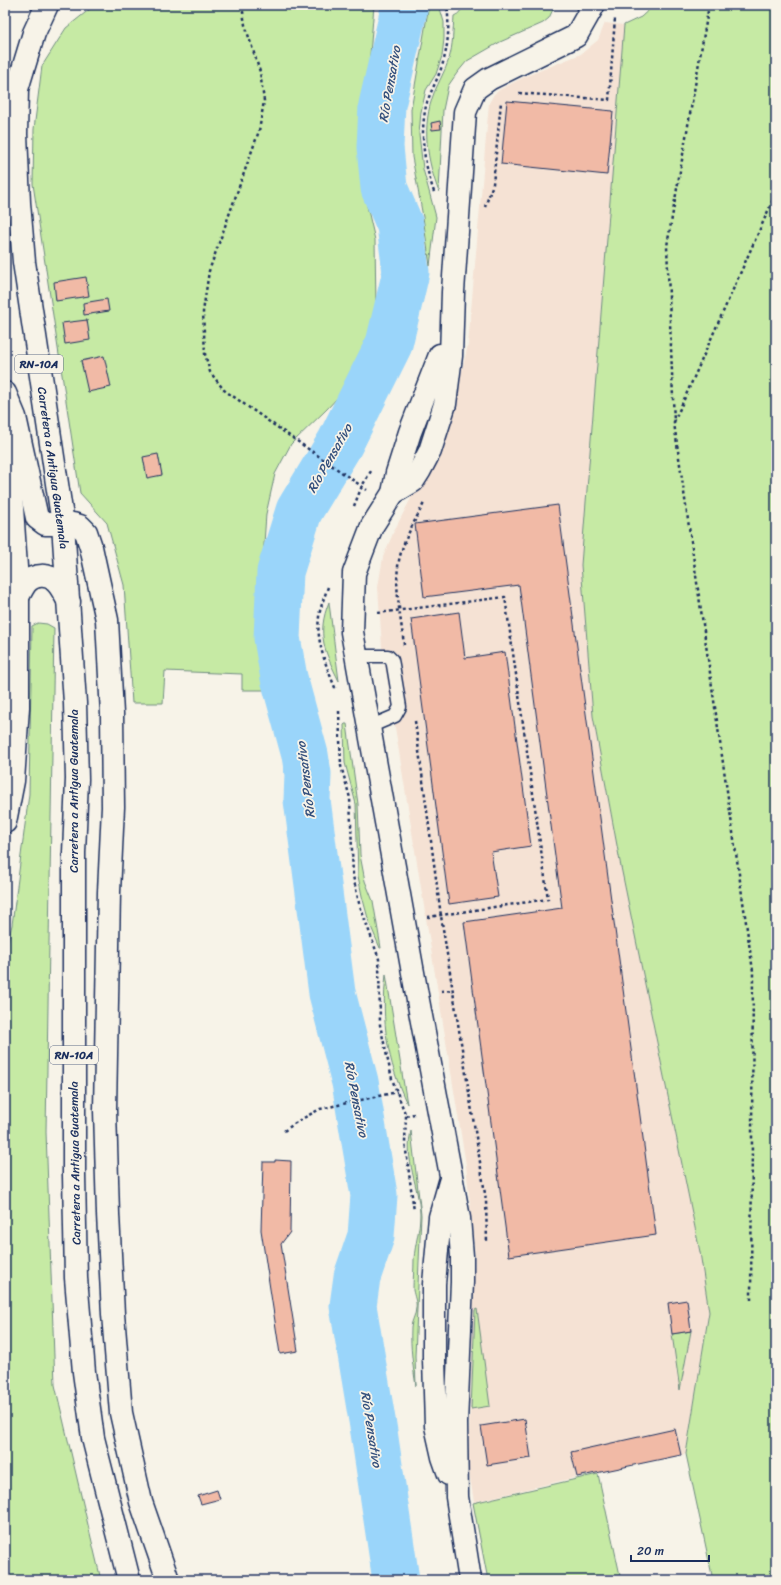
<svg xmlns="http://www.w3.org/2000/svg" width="781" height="1585" font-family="Sriracha,sans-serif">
  <rect width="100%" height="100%" fill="#f7f3e8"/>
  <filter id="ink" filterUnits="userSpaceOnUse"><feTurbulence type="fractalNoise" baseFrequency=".025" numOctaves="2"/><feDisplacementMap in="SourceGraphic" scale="8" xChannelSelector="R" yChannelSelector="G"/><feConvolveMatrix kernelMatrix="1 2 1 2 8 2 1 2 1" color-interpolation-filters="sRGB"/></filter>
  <g filter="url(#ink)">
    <polygon fill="#f5e2d4" points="605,23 624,25 581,565 593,716 621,867 700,1252 709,1312 686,1454 577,1477 474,1502 468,1465 475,1254 466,1165 382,647 378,587 383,557 394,531 435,452 455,399 468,345 489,103 494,94 501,89 524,77 581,54 598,40"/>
    <g fill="#c6eaa4" stroke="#708c81">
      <polygon points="95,5 374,5 362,154 367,206 375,240 376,308 369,349 351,383 327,409 291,444 275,474 266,514 258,633 266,690 242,690 242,674 165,671 163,703 132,703 124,585 107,523 80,493 33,184 34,129 42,66 66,28"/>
      <polygon points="429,5 439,5 444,22 444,39 442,56 436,74 426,90 421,112 419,134 423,169 436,217 430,266 423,217 412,157 411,109"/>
      <path d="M463,5H555L549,18L543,23L500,42L467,61L457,73L448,86L443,110L439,192C427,161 421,126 434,93C439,81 445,71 449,59C453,46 453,30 454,16C459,14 462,10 463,5Z"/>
      <polygon points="654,5 776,5 776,1580 713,1580 686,1454 709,1312 700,1252 621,867 593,716 581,565 624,25 641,17"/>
      <path d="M329,602V603L339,681C325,653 316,634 329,602Z"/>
      <polygon points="38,623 47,624 54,628 46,1132 55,1385 101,1580 5,1580 5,953 12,925 29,794 32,626"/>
      <polygon points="345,724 347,724 358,804 360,855 365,881 373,901 381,948 380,948 369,922 362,896 358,876 356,804 345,763 344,725"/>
      <path d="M386,974L407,1104C387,1061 381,1021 386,974Z"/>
      <path d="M411,1131L421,1215L415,1356L416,1386C413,1367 410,1347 411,1328C411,1321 416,1315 416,1308C417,1302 414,1296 413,1290C413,1280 414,1270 414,1259C415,1244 420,1230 420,1214C419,1186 404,1160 411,1131Z"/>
      <polygon points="477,1309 490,1406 471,1409 475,1310"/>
      <polygon points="691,1331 680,1390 672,1334"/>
      <polygon points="598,1474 621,1580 488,1580 473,1503"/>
    </g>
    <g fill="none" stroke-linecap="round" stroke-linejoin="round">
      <polyline stroke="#9ad5fa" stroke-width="47" points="396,1580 374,1432 353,1306 357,1277 371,1236 374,1195 355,1082 332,993 307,800 308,774 305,755 284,678 277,638 280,572 299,511 340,443 389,344 406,272 400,225 384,188 380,147 382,105 405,5"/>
    </g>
    <g fill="#f1baa6" stroke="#1b2f5e">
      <polygon points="507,101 613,111 607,175 501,164"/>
      <polygon points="440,121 441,129 432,130 431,123"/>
      <polygon points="86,277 89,296 56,301 54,282"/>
      <polygon points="107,299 109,311 84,315 83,303"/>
      <polygon points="87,320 90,340 65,344 62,323"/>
      <polygon points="104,356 111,387 88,392 81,361"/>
      <polygon points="158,454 162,475 147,478 143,457"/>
      <polygon points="558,505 656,1235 509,1256 464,922 562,908 519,585 424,597 415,524"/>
      <polygon points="459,612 465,658 505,652 531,846 491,852 498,897 449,904 411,619"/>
      <polygon points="275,1160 291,1161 290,1232 281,1244 298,1351 280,1354 261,1230 263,1162 275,1162"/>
      <polygon points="687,1300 691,1331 672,1334 668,1303"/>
      <polygon points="525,1419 531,1458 487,1465 481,1426"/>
      <polygon points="675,1429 681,1455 577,1477 571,1452"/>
      <polygon points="217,1490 220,1499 201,1504 198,1496"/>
    </g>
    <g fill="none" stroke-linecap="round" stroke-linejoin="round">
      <g stroke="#1b2f5e" stroke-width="15">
        <polyline id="lane" points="356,656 388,656 392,660 393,665 400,707 395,716 369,727"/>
      </g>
      <g stroke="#1b2f5e" stroke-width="25">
        <g id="street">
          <polyline points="440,355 410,432 397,473 393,493 372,526 354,573 352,632 417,995 459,1218 462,1256 462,1282 456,1423 457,1497 470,1580"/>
          <polyline points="393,493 413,481 420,470 430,451 445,404 451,356 453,292 465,112 475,89 489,79 576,36 593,6"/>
          <polyline points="449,1474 443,1457 436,1426 434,1359 434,1284 440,1217 450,1182"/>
        </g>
      </g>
      <g stroke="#1b2f5e" stroke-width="25">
        <polyline id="secondary" points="63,524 73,524 80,526 86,532 91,547 107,620 112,714 113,807 109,892 105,1110 108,1214 113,1314 121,1413 141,1502 168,1580"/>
      </g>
      <g stroke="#1b2f5e" stroke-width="25">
        <g id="primary">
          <polyline points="47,5 34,33 17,89 16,134 19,203 24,262 63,524 75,703 77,779 74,853 74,1175 76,1278 84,1372 93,1438 129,1580"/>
          <polyline points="5,393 15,417 37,518 45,524 63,524"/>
          <polyline points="5,427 8,448 18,597 18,707 13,781 5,822"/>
          <path d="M18,597C20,593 23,587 26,583C34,574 49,573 57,583C62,588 65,596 69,602"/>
        </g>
      </g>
      <g stroke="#1b2f5e" stroke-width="2.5" stroke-dasharray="3 3" stroke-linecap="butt">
        <polyline points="242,5 245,25 260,72 264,101 259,131 209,271 203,312 205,354 210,372 224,390 367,490"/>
        <polyline points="709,5 667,246 674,423 753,971 751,1300"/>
        <polyline points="519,93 609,100 615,18"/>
        <path d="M434,192C425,166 420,140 425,111C427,98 434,87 439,74C448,52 450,29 447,5"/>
        <polyline points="485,207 493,184 501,102"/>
        <polyline points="674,422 776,193"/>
        <polyline points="354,506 362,486 371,471"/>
        <path d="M328,587C325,595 322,603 320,611C314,639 326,665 336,690"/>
        <polyline points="378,613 505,597 548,899 428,917"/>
        <path d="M404,645C401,618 393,583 400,556C405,537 415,521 424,503"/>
        <polyline points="339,711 341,766 350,798 353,876 359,903 379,959 380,1025 392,1079 406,1116 405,1143 414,1211"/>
        <polyline points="415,721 441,916 486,1200 487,1243"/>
        <polyline points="441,991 453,990"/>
        <polyline points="406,1116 414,1114"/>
        <polyline points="284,1131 298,1121 320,1109 397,1092"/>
      </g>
      <use href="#lane" stroke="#f7f3e8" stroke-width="12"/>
      <use href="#street" stroke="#f7f3e8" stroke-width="22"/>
      <use href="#secondary" stroke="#f7f3e8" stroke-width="22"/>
      <use href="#primary" stroke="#f7f3e8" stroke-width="22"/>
    </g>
  </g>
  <g text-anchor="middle" stroke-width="3.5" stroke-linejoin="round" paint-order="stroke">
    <g fill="#f7f3e8" stroke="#5d6a87" stroke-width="1">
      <rect x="15" y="355" width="48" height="18" rx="3"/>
      <rect x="50" y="1046" width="48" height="18" rx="3"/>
    </g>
    <g font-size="11" font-weight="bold" fill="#1b2f5e">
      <text x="39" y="368">RN-10A</text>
      <text x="74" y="1059">RN-10A</text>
    </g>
    <g font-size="12" fill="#1b2f5e" stroke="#f7f3e8">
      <text transform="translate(53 468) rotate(82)" y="4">Carretera a Antigua Guatemala</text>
      <text transform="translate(74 791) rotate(-90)" y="4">Carretera a Antigua Guatemala</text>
      <text transform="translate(75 1163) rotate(-91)" y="4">Carretera a Antigua Guatemala</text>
    </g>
    <g font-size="13" font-style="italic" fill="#34507d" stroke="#f7f3e8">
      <text transform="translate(389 84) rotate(-80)" y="5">Río Pensativo</text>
      <text transform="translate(329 458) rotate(-60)" y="5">Río Pensativo</text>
      <text transform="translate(305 780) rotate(-97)" y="5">Río Pensativo</text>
      <text transform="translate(357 1099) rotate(79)" y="5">Río Pensativo</text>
      <text transform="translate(372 1429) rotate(81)" y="5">Río Pensativo</text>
    </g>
  </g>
  <rect width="781" height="1585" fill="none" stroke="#f7f3e8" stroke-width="20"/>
  <rect x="10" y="10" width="761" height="1565" fill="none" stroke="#1b2f5e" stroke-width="1.5" filter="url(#ink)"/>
  <path d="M631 1555v6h78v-6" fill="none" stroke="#1b2f5e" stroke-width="2"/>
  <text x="637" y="1555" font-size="12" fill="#1b2f5e" stroke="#f7f3e8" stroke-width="3" paint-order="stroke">20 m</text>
</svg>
